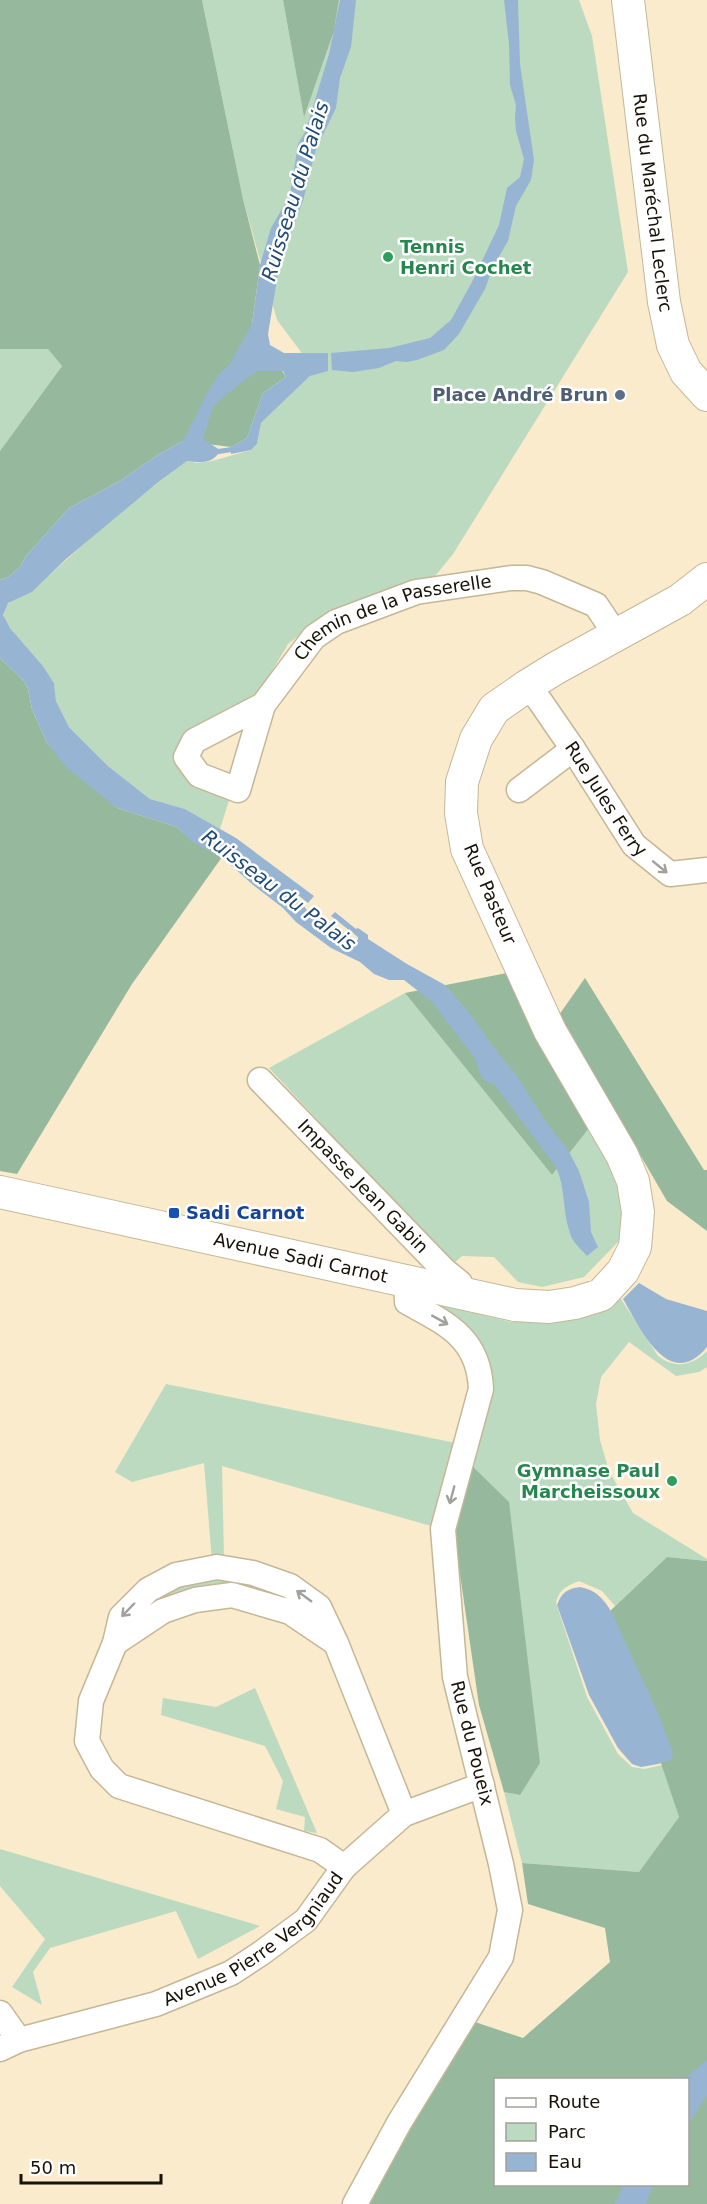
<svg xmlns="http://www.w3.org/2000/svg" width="707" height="2204" font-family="'DejaVu Sans',sans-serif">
  <rect width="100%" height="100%" fill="#f9ebcb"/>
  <g fill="#bbdac0">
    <path d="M202,0H283L304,116L334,31L339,0H579L592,36L628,272L453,554L431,581L396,586L328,613L288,644L260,691L226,716L180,742L179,765L230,797L220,829L185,809L150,799L108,766L69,727L56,701L54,683L43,666L10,628C5,622 1,614 5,607C11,597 28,596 36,588C83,543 134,500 187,461L198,463L212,461L251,450L257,444L261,423L310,376L317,373L277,320L243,199Z"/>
    <polygon points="0,349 48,349 62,366 0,451"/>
    <polygon points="405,993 552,1175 590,1127 624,1193 619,1241 584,1277 542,1287 518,1282 494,1257 462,1256 453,1264 269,1068"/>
    <path d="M619,1296L658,1356C675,1369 692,1366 707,1351V1367L699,1372L676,1376L629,1342L601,1377L596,1404L600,1440L609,1471L633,1513L707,1559V1561L667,1557L615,1606L602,1591L579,1581C567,1586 559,1589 556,1603L587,1697L618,1754L632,1767L644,1769L662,1765L679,1817L639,1872L522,1863L504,1792L520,1795L471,1465L479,1345L457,1316L424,1301L511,1322L547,1318Z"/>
    <polygon points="166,1384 456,1443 431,1526 222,1466 224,1560 212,1561 204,1463 132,1482 115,1472"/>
    <polygon points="199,1578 245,1578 285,1593 319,1620 264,1592 126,1621 162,1592"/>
    <polygon points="255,1688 317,1833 304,1831 305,1817 276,1809 283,1781 265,1746 161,1715 163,1698 216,1707"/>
    <polygon points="0,1849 260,1926 198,1959 176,1911 50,1948 33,1972 42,2005 12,1987 45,1939 0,1886"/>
  </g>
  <g fill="#96b89c" fill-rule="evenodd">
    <polygon points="0,0 202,0 243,199 260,265 252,324 286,377 263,393 247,438 231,447 183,441 159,454 120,481 69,508 26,556 20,567 8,577 0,580 0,451 62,366 48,349 0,349"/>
    <polygon points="283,0 339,0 334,31 304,117"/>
    <polygon points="0,658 24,681 28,689 32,709 47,743 117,808 177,827 192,841 222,857 132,984 17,1174 0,1171"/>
    <polygon points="507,973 590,1127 552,1175 405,993"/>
    <polygon points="585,978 704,1170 707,1170 707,1231 667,1201 559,1015"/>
    <polygon points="471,1465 509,1502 540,1763 520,1795 504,1792 479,1705 454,1533"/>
    <path d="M667,1557L707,1561V2204H367L469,2020L523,2038L610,1962L605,1928L528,1904L522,1863L639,1872L679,1817L610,1611ZM496,2080H688V2184H496Z"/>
  </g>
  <g fill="#97b5d3">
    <path d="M340,0H356L351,47L340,78L336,108L316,149L303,201L280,261L268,334L270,345L284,353H328V371L310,376L261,423L257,444L251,450L231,454V447L247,438L263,393L286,377L283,371H258L254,373L223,397L213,407L203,439L220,450C214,464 201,463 187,461L156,484L66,559L32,592L8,603L3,615L10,628L43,666L54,683L56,701L69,727L108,766L150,799L185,809L236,838L314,896L308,903L294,892L293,893L307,910L328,921L355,941L358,940V937L331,916L335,912L356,929L358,928L368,935V939L407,964L445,985L467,1010L501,1057L515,1073L550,1128L567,1148L579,1171L589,1202L591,1232L598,1247L587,1256C581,1249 572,1242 570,1233C562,1211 566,1189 556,1167L494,1084L485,1081L480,1074L475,1058L431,1001L404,980H389L374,974L360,962L331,948L296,922L283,908L253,885L222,857L191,841L177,827L117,808L67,768L47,743L32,709L28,689L24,681L0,658V580L8,577L20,567L26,556L69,508L120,481L159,454L183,441L209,390L220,373L230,364L252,324L260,265L271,228L290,195L298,144L306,130L329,54Z"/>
    <polygon points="504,0 518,0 520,64 534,160 531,180 516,206 508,241 493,267 485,289 459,334 444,350 417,360 407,362 396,361 379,368 353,372 332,370 331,353 389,348 430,338 451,320 472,282 499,225 507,188 520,177 524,159 516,131 515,118 516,105 510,85 509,44"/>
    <path d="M639,1283L666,1299L707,1311V1347C669,1393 640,1328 623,1299Z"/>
    <path d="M580,1587C596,1590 604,1599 612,1613L658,1713L673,1753L671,1760L658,1764L641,1767L632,1764L618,1748L589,1695L557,1605C562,1592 567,1589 580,1587Z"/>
    <polygon points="707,2060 707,2095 688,2125 688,2080 684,2079"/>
    <polygon points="623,2184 653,2185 646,2204 614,2204 618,2199"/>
  </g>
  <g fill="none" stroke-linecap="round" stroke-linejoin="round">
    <polyline stroke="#97b5d3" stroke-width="5" points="215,452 235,449"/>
    <g stroke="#c4b798" stroke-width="27">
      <g id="minor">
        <path id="s1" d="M527,686L540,701L573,749L634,845L670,874L707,870"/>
        <path id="s2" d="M263,705L194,741L186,757L199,775L238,790L263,705L314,637L336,622L416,592L511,578H527L542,582L596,605L616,635"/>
        <polyline points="519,790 573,749"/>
        <path id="s3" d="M260,1080L444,1270L460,1283L464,1294"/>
        <polyline points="115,1643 91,1701 87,1741 102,1769 119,1786 320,1850 344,1867"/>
        <polyline points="336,1643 290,1612 232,1595 195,1600 163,1611 115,1643 121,1617 148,1590 176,1575 217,1567 253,1573 290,1586 319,1607 336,1643 404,1814"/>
        <polyline points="0,2013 19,2040"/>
        <path id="s4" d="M0,2049L19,2040L156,2004L231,1973L260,1954L306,1920L344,1867L404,1814L482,1785"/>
        <path d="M355,2204L399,2123L501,1957L510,1910L501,1864L455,1677L443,1529L481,1389C479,1338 447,1324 407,1302L406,1281"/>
      </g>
    </g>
    <g stroke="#c4b798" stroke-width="34">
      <g id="major">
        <path id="s5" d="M628,0L664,302L673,345L686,372L707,395"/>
        <path id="s6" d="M0,1192L515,1305L549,1307L575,1303L601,1295L623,1271L635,1247L638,1212L633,1181L622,1155L550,1031L467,849L461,813L462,782L476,739L494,709L527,686L556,668L680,600L707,579"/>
      </g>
    </g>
    <use href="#minor" stroke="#fff" stroke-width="24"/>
    <use href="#major" stroke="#fff" stroke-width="32"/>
  </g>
  <defs><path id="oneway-shaft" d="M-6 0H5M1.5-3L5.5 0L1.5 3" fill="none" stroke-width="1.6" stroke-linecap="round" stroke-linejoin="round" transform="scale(1.5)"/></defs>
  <g stroke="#a2a09c">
    <use href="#oneway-shaft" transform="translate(660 867) rotate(39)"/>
    <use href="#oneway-shaft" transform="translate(440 1320) rotate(29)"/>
    <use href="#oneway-shaft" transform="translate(452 1495) rotate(105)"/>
    <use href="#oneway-shaft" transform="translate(304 1596) rotate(-144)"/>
    <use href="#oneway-shaft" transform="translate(128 1610) rotate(134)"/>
  </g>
  <g fill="#2e9e5b" stroke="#fff" stroke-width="2">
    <circle cx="388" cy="257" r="6"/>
    <circle cx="672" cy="1481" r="6"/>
  </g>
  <circle fill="#5c6f8a" stroke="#fff" stroke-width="2" cx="620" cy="395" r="6"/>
  <rect fill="#1a4fb4" stroke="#fff" stroke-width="2" x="168" y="1207" width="12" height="12" rx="3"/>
  <g text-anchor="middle" stroke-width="5" stroke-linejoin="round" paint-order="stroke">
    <g font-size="18" fill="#171207" stroke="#fff">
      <text dy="6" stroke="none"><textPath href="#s5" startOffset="204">Rue du Maréchal Leclerc</textPath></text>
      <text dy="6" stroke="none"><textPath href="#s2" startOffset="414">Chemin de la Passerelle</textPath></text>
      <text dy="6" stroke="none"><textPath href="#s1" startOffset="138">Rue Jules Ferry</textPath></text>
      <text transform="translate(490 894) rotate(67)" y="6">Rue Pasteur</text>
      <text dy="6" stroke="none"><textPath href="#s3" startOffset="148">Impasse Jean Gabin</textPath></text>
      <text dy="6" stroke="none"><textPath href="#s6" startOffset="308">Avenue Sadi Carnot</textPath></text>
      <text transform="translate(472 1743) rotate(76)" y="6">Rue du Poueix</text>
      <text dy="6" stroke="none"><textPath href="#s4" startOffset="282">Avenue Pierre Vergniaud</textPath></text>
    </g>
    <g font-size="18" font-weight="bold" fill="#27864d" stroke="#fff" text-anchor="start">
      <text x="400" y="253">Tennis<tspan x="400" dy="21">Henri Cochet</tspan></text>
      <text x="660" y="1477" text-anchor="end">Gymnase Paul<tspan x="660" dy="21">Marcheissoux</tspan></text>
    </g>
    <g font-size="18" font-weight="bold" fill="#4e5e75" stroke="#fff" text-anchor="end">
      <text x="608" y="401">Place André Brun</text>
    </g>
    <g font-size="18" font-weight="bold" fill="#164399" stroke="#fff" text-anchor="start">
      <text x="186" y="1219">Sadi Carnot</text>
    </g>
    <g font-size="20" font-style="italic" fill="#204b75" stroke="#fff">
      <text transform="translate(295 191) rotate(-73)" y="7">Ruisseau du Palais</text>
      <text transform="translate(279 890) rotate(37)" y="7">Ruisseau du Palais</text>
    </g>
  </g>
  <rect x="494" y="2078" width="195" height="108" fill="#ffffff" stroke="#a2a09c" stroke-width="1.5"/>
  <rect x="506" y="2098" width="30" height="9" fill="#ffffff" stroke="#a2a09c" stroke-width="1.5"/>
  <text x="548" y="2108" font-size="18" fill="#171207">Route</text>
  <rect x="506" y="2123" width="30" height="18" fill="#bbdac0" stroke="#a2a09c" stroke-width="1.5"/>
  <text x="548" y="2138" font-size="18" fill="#171207">Parc</text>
  <rect x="506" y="2153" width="30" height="18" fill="#97b5d3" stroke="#a2a09c" stroke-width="1.5"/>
  <text x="548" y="2168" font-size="18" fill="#171207">Eau</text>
  <path d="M21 2174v9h140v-9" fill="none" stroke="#171207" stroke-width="3"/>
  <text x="30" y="2174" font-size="18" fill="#171207" stroke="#ffffff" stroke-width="4.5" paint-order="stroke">50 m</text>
</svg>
